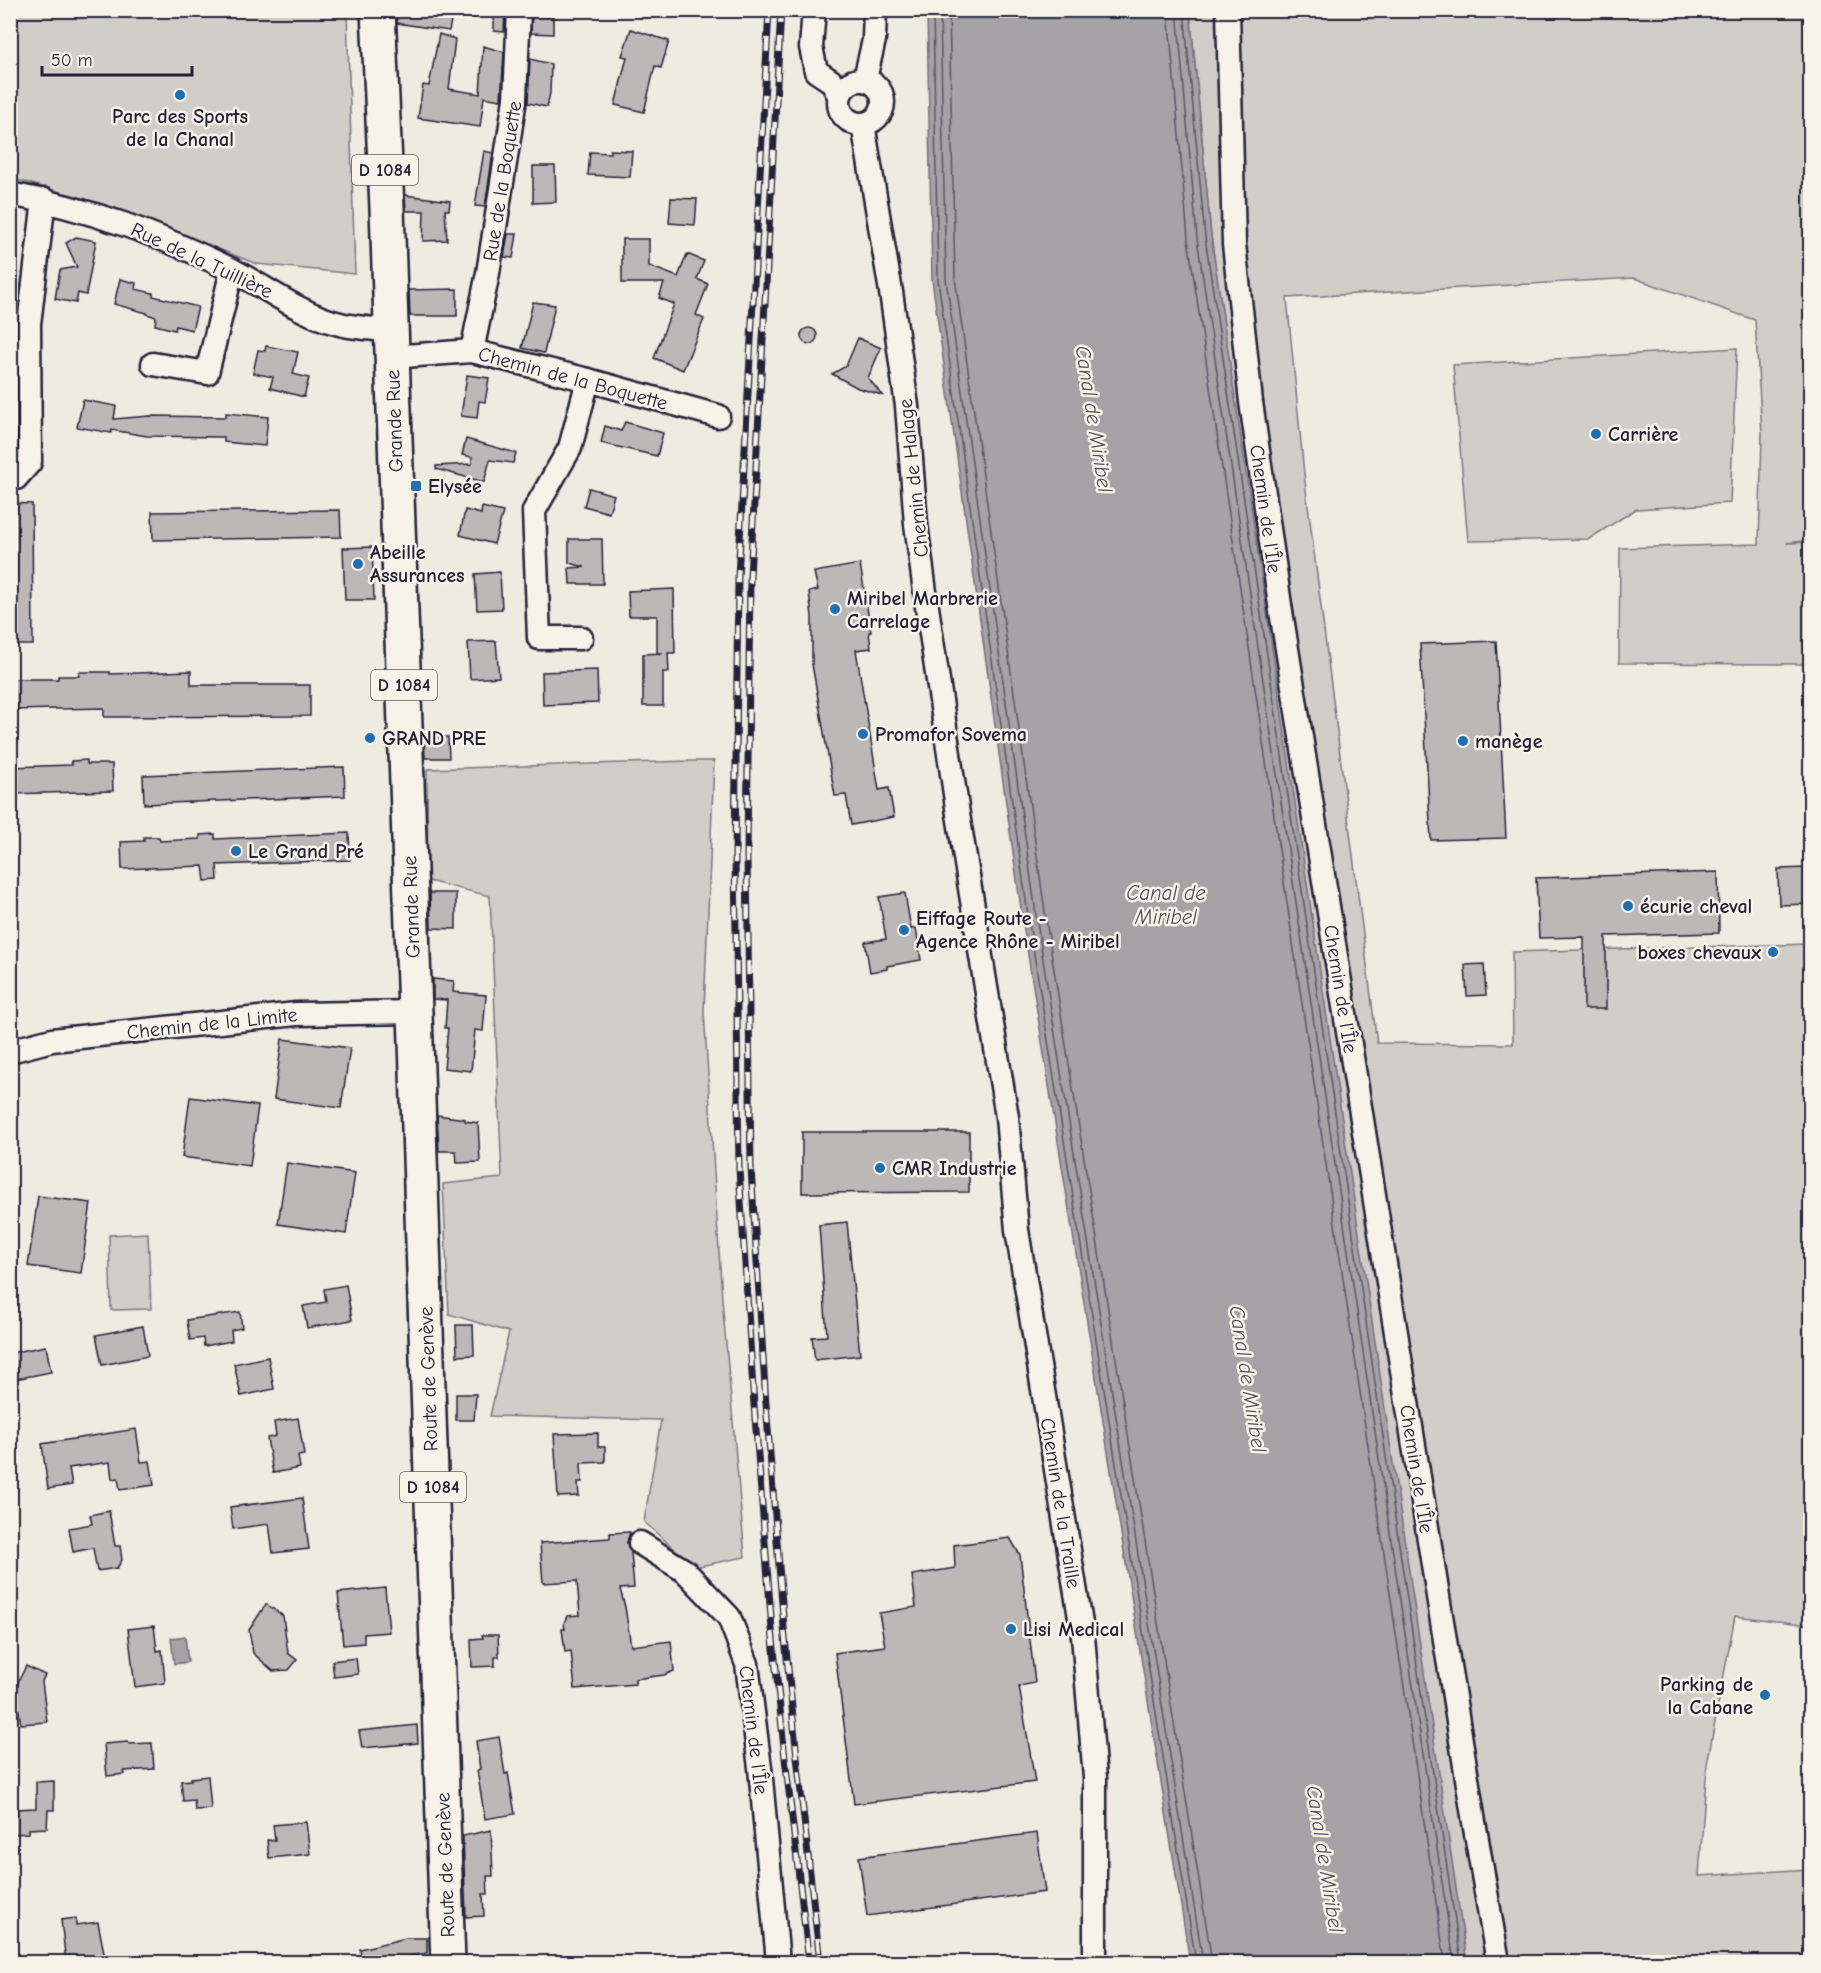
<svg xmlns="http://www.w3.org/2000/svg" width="1821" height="1973" font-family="'Comic Neue',sans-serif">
  <rect width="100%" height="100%" fill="#eeebe1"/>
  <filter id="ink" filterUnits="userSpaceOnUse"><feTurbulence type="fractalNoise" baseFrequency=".0167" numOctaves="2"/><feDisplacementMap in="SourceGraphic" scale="12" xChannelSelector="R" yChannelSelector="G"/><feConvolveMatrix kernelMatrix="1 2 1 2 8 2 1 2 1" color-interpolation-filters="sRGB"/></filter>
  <g filter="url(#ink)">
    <g fill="#d1cdc9" stroke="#7a7882" stroke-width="1.5">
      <polygon points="10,11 347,11 355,274 257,264 113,208 25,182 11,179"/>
      <polygon points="1190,11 1810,11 1810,540 1786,543 1810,542 1810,664 1619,663 1620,548 1759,544 1762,434 1755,320 1634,278 1287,298 1304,474 1377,1043 1513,1044 1512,952 1810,944 1810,1625 1735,1616 1707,1764 1699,1876 1810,1869 1810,1962 1462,1962 1211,236"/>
      <polygon points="1737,348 1730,503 1636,509 1589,539 1468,541 1453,365"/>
      <polygon points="691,761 714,761 704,1011 722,1299 745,1557 695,1567 644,1522 661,1420 490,1416 509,1332 449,1314 443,1184 502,1178 490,896 428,881 427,769"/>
      <polygon points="148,1233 151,1309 111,1310 109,1235"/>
    </g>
    <g fill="#a6a3a6" stroke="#716f7b" stroke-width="1.5">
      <polygon points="927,11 1190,11 1211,236 1467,1962 1190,1962 1024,930 932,280"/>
      <polygon points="185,1636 188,1662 174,1664 171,1638"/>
    </g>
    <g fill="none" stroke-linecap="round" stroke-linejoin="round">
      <g stroke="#575666" stroke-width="1.5">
        <polyline points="933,10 938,280 1030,929 1196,1962"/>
        <polyline points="940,10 946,279 1038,928 1203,1962"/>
        <polyline points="949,10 955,278 1047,926 1212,1962"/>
        <polyline points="1168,10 1188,239 1445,1962"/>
        <polyline points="1177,10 1197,238 1454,1962"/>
        <polyline points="1184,10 1205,237 1461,1962"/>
      </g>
    </g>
    <g fill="#bbb8b7" stroke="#22223b" stroke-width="1.5">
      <polygon points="397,10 432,10 432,13 452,16 449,31 397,23"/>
      <polygon points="494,10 505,10 504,32 494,31"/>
      <polygon points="532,10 543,10 542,16 553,16 553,34 531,33"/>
      <polygon points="631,29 669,41 661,68 655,66 644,112 615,105 627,57 622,56"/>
      <polygon points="439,34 455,39 449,89 480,94 483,46 504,52 501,100 484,97 480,127 418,118 423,85 429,86"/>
      <polygon points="530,59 551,64 550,93 547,107 528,103"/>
      <polygon points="610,150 632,151 630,177 588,175 590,152 610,153"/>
      <polygon points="484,151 493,153 485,207 475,206"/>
      <polygon points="533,166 555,166 556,202 533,203"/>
      <polygon points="405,195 450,201 449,210 445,210 447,240 423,241 424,211 406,211"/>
      <polygon points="671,198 697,199 695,225 669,223"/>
      <polygon points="508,234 517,234 513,258 504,257"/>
      <polygon points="76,237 96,241 86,295 78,293 76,303 55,299 60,270 77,267 66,243"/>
      <polygon points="622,239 649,239 649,266 678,277 687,254 704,261 697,279 708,284 696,315 704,319 683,370 654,358 674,304 659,298 664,283 622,283"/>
      <polygon points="120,279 136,283 135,289 153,293 153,296 198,307 192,330 176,326 175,330 155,325 156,317 147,314 147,313 114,304"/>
      <polygon points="457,289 457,316 410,316 409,290"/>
      <polygon points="533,302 555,305 544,353 522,348"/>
      <circle cx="809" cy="336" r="8"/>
      <polygon points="858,338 881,348 868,378 882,395 858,388 832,374 846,366"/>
      <polygon points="266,346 298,352 293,374 309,378 304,397 270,388 273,377 253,373 258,350 265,351"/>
      <polygon points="467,375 489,378 485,402 479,401 477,418 461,416"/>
      <polygon points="83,400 116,406 114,419 150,416 226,417 226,413 268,417 265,446 224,442 224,437 147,436 112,430 111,433 77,427"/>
      <polygon points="625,422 663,433 657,456 601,443 605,426 621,431"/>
      <polygon points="466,439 516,453 513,463 490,460 484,482 436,469 436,466 472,464 472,457 462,455"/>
      <polygon points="589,488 614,495 609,513 584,506"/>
      <polygon points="10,503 32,504 33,645 10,645"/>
      <polygon points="482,507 503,512 494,544 460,535 465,510 481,514"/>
      <polygon points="340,510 341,537 153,540 152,512"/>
      <polygon points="569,539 602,539 603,584 570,584 569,568 585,567 569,563"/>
      <polygon points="372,547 374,600 345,600 343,548"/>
      <polygon points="860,564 871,632 869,632 871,648 856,650 879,790 889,788 894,817 851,825 846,795 835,796 812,664 812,617 809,592 818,590 814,572"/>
      <polygon points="500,572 502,609 477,610 475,574"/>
      <polygon points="674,589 675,653 668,653 669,672 663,672 663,706 643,706 643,654 663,653 657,653 657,616 629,616 628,591"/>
      <polygon points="496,641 499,677 470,679 468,642"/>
      <polygon points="1496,641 1506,838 1431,840 1420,644"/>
      <polygon points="597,670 598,703 543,705 542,672"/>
      <polygon points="191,671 191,685 310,685 310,716 104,717 104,708 10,710 10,679 58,679 58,676 79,676 79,672 110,672 110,674"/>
      <polygon points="424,737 448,737 449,758 425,758"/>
      <polygon points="87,760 87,764 112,764 113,791 10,794 10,767 72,765 71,761"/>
      <polygon points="344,767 345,796 144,804 143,775"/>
      <polygon points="349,833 350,860 217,865 218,880 205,881 203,866 122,869 121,842 144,841 144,837 159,837 160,841 200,839 200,835 215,834 215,839"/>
      <polygon points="1808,868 1809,904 1779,905 1778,869"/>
      <polygon points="1718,872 1719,933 1606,936 1606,1009 1584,1009 1584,937 1539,938 1536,878"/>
      <polygon points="430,893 456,893 456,929 431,928"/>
      <polygon points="905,893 911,929 916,928 921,960 887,966 887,969 870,972 865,942 886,939 879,897"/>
      <polygon points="1484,964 1486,995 1467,996 1465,965"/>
      <polygon points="433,979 454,981 453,992 486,995 483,1031 475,1030 471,1071 444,1068 448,1028 445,1028 447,1000 433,999"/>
      <polygon points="282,1039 350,1048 341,1108 274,1099"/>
      <polygon points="190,1097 258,1106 250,1166 182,1157"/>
      <polygon points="437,1115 465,1119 465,1121 478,1123 480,1162 457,1163 456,1151 439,1151"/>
      <polygon points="802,1132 969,1132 969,1192 802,1193"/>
      <polygon points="287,1163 355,1173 346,1234 278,1224"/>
      <polygon points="38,1196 91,1203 81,1273 28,1266"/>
      <polygon points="847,1222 860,1355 815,1360 812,1337 827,1336 819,1225"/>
      <polygon points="346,1285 352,1320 307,1328 303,1306 326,1302 324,1289"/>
      <polygon points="240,1312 242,1328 231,1330 232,1341 204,1346 203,1338 190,1340 187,1320"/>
      <polygon points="456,1325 473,1325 474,1355 457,1356"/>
      <polygon points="143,1326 148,1356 102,1365 96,1335"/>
      <polygon points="46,1346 51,1372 10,1380 10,1353"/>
      <polygon points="268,1357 274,1389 241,1396 234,1364"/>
      <polygon points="456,1394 476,1394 474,1420 456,1420"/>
      <polygon points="298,1418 304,1455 298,1456 300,1468 273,1473 267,1438 276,1436 274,1422"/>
      <polygon points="136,1429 141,1462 150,1461 154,1485 120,1490 118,1478 112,1479 110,1462 69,1468 72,1485 48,1489 42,1444"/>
      <polygon points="598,1433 598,1447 605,1447 605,1462 581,1463 582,1482 578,1482 579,1496 558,1497 554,1434"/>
      <polygon points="302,1498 309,1549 273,1553 269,1524 233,1529 230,1507"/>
      <polygon points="109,1511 115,1546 120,1546 122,1560 117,1568 97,1571 93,1548 73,1552 69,1528 92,1524 90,1515"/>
      <polygon points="630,1532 627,1543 631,1552 634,1588 620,1589 625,1607 631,1646 671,1641 674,1671 664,1675 635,1679 635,1684 575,1689 571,1651 565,1652 562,1629 565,1629 564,1623 567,1616 580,1615 577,1581 543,1583 540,1543 610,1538 610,1533"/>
      <polygon points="1010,1538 1020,1555 1035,1683 1019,1686 1035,1782 854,1804 835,1653 885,1646 879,1613 916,1607 912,1575 955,1568 954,1545"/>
      <polygon points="385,1588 389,1632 364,1634 364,1643 343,1645 338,1593"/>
      <polygon points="266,1604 283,1616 288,1653 297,1660 289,1670 273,1671 253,1653 249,1630"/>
      <polygon points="154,1626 157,1651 162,1650 165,1683 135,1687 128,1629"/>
      <polygon points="482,1635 498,1635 499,1657 495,1657 495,1666 472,1667 471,1639 483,1638"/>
      <polygon points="356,1658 358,1674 334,1677 332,1661"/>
      <polygon points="26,1666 45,1675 42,1681 47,1722 21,1724 15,1688"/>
      <polygon points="417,1725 418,1743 362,1748 359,1731"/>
      <polygon points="499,1737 505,1774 508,1773 515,1814 485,1819 477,1770 480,1769 476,1741"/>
      <polygon points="128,1742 129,1744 152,1743 154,1769 124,1771 125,1774 107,1776 104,1744"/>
      <polygon points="208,1776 211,1809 195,1810 194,1800 183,1801 181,1781 191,1780 191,1778"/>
      <polygon points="54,1781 54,1810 48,1810 47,1828 29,1829 29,1833 13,1834 12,1816 16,1815 16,1809 36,1808 36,1782"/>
      <polygon points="306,1822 310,1854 269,1858 267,1840 275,1840 273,1825"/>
      <polygon points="491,1830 493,1876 487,1876 488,1894 483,1894 484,1916 466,1917 463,1836"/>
      <polygon points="1037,1833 1045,1892 867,1916 859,1857"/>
      <polygon points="76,1918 76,1925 98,1922 105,1958 81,1962 66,1962 61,1920"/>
      <polygon points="406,1938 427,1938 427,1953 389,1960 389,1962 362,1962 360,1949"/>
    </g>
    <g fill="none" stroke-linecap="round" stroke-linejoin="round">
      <g stroke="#22223b" stroke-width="27">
        <g id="minor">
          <polyline points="814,10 811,47 816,71 831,81 839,95"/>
          <polyline points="1228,10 1234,244 1251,402 1280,605 1474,1822 1498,1962"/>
          <polyline points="865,79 874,40 875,10"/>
          <circle cx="861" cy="102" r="22"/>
          <polyline points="863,124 891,292 907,406 916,524 927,607 958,814 1007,1117 1017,1230 1083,1636 1095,1778 1095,1962"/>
          <path d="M10,194C90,209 158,234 230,269C266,287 301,315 340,324C356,328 374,329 390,330"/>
          <polyline points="472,351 488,273 515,99 519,10"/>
          <polyline points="391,357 472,351 588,380 718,416"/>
          <polyline points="153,364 207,373 232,270"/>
          <polyline points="10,478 16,478 30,462 29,324 44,200"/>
          <polyline points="581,638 539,638 534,511 570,448 588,380"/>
          <polyline points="10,1051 52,1040 296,1014 416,1012"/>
          <polyline points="640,1543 685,1571 729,1617 747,1664 760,1768 778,1962"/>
        </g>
      </g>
      <g stroke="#22223b" stroke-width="38">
        <polyline id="primary" points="378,10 387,208 448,1962"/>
      </g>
      <use href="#minor" stroke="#f7f3e8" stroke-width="22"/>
      <use href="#primary" stroke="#f7f3e8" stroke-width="33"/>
      <g stroke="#22223b" stroke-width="7">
        <g id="rail">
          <polyline points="769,10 738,577 735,857 739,1169 754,1405 772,1629 785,1758 809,1962"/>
          <polyline points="781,10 750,577 747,856 751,1168 766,1404 784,1628 797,1757 820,1962"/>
        </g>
      </g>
      <use href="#rail" stroke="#f7f3e8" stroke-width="4.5" stroke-dasharray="14" stroke-linecap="butt"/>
    </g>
  </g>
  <g fill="#1f6fb2" stroke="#f7f3e8" stroke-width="2">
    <circle cx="180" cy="95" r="6"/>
    <circle cx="1596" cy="434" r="6"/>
    <rect x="410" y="480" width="12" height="12" rx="3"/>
    <circle cx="358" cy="564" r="6"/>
    <circle cx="835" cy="609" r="6"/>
    <circle cx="863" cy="734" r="6"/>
    <circle cx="370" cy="738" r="6"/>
    <circle cx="1463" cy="741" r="6"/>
    <circle cx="236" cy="851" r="6"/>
    <circle cx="1628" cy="906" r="6"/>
    <circle cx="904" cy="930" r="6"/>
    <circle cx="1773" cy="952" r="6"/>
    <circle cx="880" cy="1168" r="6"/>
    <circle cx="1011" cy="1629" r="6"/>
    <circle cx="1765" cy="1695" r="6"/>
  </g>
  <g text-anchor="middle" stroke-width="5" stroke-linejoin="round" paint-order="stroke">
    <g fill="#f7f3e8" stroke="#62616f" stroke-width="1.5">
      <rect x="352" y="155" width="66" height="30" rx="4.5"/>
      <rect x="371" y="670" width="66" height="30" rx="4.5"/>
      <rect x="400" y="1472" width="66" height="30" rx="4.5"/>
    </g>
    <g font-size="18" font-weight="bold" fill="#22223b">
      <text x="385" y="176">D 1084</text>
      <text x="404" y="691">D 1084</text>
      <text x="433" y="1493">D 1084</text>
    </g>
    <g font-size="20" font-weight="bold" fill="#22223b" stroke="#f7f3e8" text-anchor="start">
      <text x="180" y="123" text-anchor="middle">Parc des Sports<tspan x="180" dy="23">de la Chanal</tspan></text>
      <text x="1608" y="441">Carrière</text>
      <text x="428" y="493">Elysée</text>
      <text x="370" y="559">Abeille<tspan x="370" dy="23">Assurances</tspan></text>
      <text x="847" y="605">Miribel Marbrerie<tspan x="847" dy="23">Carrelage</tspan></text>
      <text x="875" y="741">Promafor Sovema</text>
      <text x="382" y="745">GRAND PRE</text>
      <text x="1475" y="748">manège</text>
      <text x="248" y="858">Le Grand Pré</text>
      <text x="1640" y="913">écurie cheval</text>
      <text x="916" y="925">Eiffage Route -<tspan x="916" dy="23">Agence Rhône - Miribel</tspan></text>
      <text x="1761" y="959" text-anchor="end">boxes chevaux</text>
      <text x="892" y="1175">CMR Industrie</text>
      <text x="1023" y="1636">Lisi Medical</text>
      <text x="1753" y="1691" text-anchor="end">Parking de<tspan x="1753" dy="23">la Cabane</tspan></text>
    </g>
    <g font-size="20" fill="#22223b" stroke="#f7f3e8">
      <text transform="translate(502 181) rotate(-81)" y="7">Rue de la Boquette</text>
      <text transform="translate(202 260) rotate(25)" y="7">Rue de la Tuillière</text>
      <text transform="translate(573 378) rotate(15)" y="7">Chemin de la Boquette</text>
      <text transform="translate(394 421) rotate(-92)" y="7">Grande Rue</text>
      <text transform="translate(913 478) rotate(-96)" y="7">Chemin de Halage</text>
      <text transform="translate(1266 509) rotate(82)" y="7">Chemin de l'Île</text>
      <text transform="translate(411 907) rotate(-92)" y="7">Grande Rue</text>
      <text transform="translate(1341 989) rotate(81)" y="7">Chemin de l'Île</text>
      <text transform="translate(212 1023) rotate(-6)" y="7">Chemin de la Limite</text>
      <text transform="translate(428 1379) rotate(-92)" y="7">Route de Genève</text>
      <text transform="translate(1417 1469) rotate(81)" y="7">Chemin de l'Île</text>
      <text transform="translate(1061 1503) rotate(81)" y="7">Chemin de la Traille</text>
      <text transform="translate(754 1730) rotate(83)" y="7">Chemin de l'Île</text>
      <text transform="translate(445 1865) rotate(-92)" y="7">Route de Genève</text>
    </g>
    <g font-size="21" font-style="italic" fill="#504f60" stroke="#f7f3e8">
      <text transform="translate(1094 419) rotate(81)" y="7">Canal de Miribel</text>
      <text x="1166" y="900">Canal de<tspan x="1166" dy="24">Miribel</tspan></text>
      <text transform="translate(1248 1379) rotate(81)" y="7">Canal de Miribel</text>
      <text transform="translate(1325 1859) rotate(81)" y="7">Canal de Miribel</text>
    </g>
  </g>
  <rect width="1821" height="1973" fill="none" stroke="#f7f3e8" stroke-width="36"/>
  <rect x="18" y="18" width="1785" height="1937" fill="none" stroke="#22223b" stroke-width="2" filter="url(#ink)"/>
  <path d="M42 66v9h150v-9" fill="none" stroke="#22223b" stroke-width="3"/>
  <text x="51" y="66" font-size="18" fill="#22223b" stroke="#f7f3e8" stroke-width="4.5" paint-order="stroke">50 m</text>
</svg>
